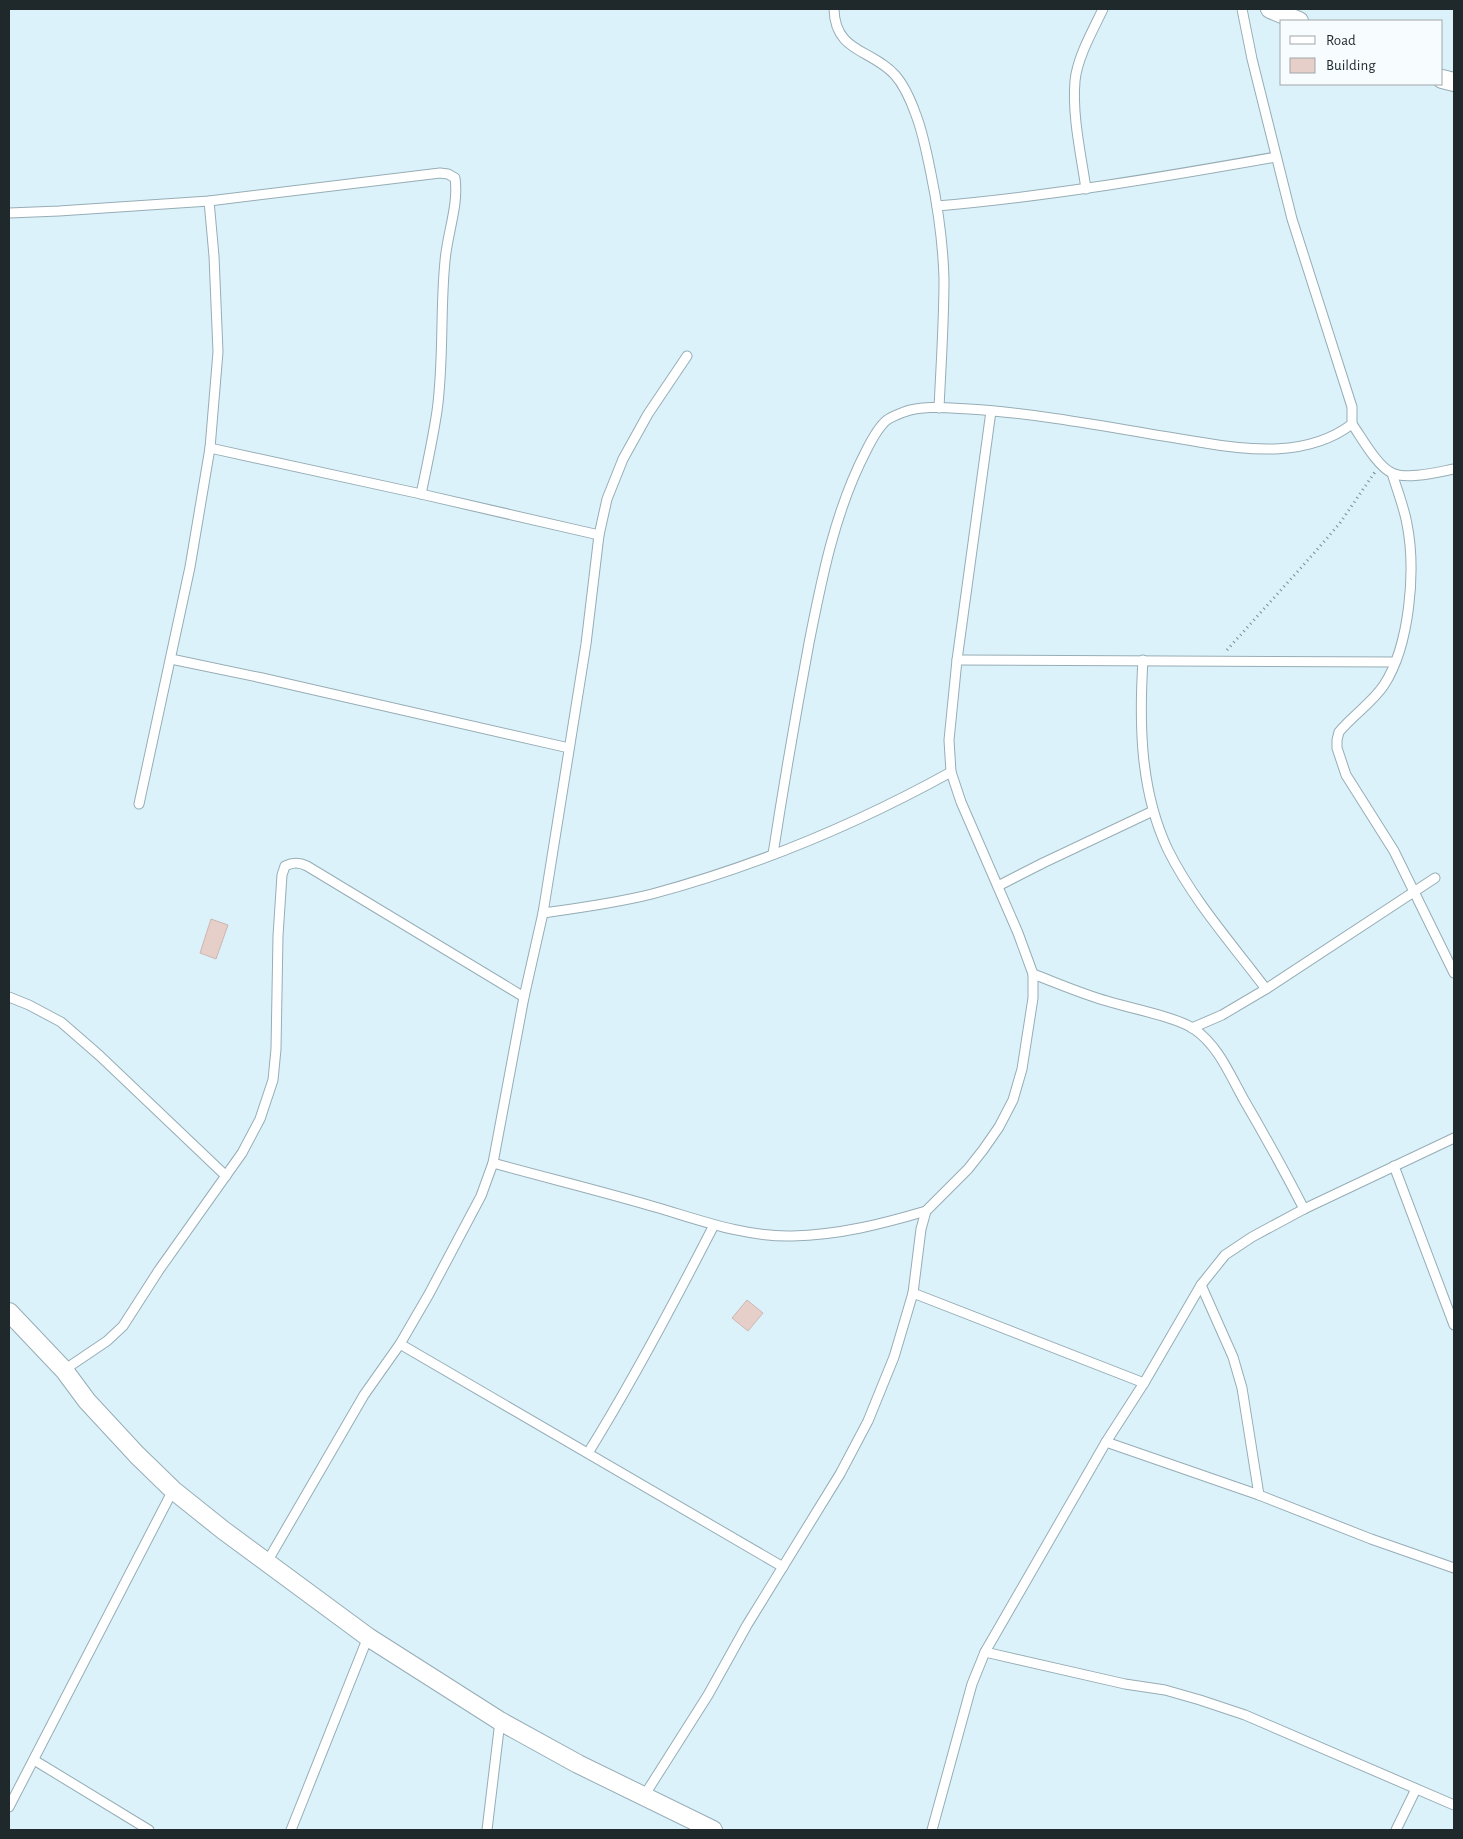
<svg xmlns="http://www.w3.org/2000/svg" width="1463" height="1839" font-family="'Alegreya Sans',sans-serif">
  <rect width="100%" height="100%" fill="#dbf2fb"/>
  <g fill="#e6cfc9" stroke="#cdb6b1">
    <polygon points="211,919 228,925 216,959 200,953"/>
    <polygon points="747,1300 763,1313 748,1331 732,1318"/>
  </g>
  <g fill="none" stroke-linecap="round" stroke-linejoin="round">
    <g stroke="#97adb5" stroke-width="11">
      <g id="service">
        <path d="M834,9C835,53 872,49 895,75C904,85 911,101 916,115C923,133 927,154 931,174C938,208 943,243 944,279C944,322 941,365 939,408"/>
        <path d="M1086,189C1081,154 1072,116 1075,81C1077,58 1093,30 1103,9"/>
        <path d="M937,206C1051,196 1163,177 1276,157"/>
        <path d="M9,213L59,211L209,201L440,173L448,174L455,178C459,205 447,234 445,261C440,311 444,361 437,411C433,438 427,466 421,494"/>
        <path d="M1352,424C1362,438 1377,466 1392,473C1407,480 1438,472 1454,469"/>
        <polyline points="210,448 421,494 599,535"/>
        <path d="M1392,473C1397,490 1404,507 1407,524C1416,570 1410,645 1384,685C1372,703 1353,715 1339,732L1337,740V748L1346,775L1394,851L1454,973"/>
        <polyline points="171,659 262,678 569,748"/>
        <polyline points="957,660 1394,662"/>
        <path d="M1143,660C1139,724 1140,791 1168,850C1193,900 1232,944 1266,989"/>
        <polyline points="139,804 190,567 210,448 218,352 214,256 209,201"/>
        <path d="M773,854C784,783 796,713 809,643C822,577 835,511 866,451C871,441 878,427 887,420C891,417 899,414 904,412C923,405 948,408 969,409C1046,414 1123,430 1199,442C1250,451 1309,457 1352,424V407L1292,219L1252,59L1242,9"/>
        <polyline points="998,886 1043,863 1153,811"/>
        <path d="M543,913C580,908 616,903 652,894C756,866 857,824 951,772"/>
        <path d="M1033,974C1057,983 1082,994 1107,1001C1129,1008 1177,1017 1194,1029C1218,1045 1230,1075 1244,1100C1265,1136 1285,1172 1304,1209"/>
        <polyline points="9,997 29,1005 61,1022 100,1056 226,1176"/>
        <polyline points="1192,1028 1222,1015 1266,989 1435,878"/>
        <path d="M493,1163C547,1178 601,1191 655,1207C700,1220 744,1237 792,1236C839,1235 882,1224 926,1211"/>
        <polyline points="1394,1166 1454,1325"/>
        <polyline points="1201,1285 1233,1357 1242,1388 1259,1495"/>
        <polyline points="913,1293 1144,1383"/>
        <polyline points="400,1344 783,1567"/>
        <path d="M64,1370L107,1341L123,1326L159,1270L242,1153L260,1119L273,1080L276,1049L278,936L282,875L285,866C293,862 299,862 307,866L524,997"/>
        <polyline points="1106,1442 1259,1495 1371,1539 1454,1568"/>
        <path d="M588,1453C634,1379 674,1303 714,1225"/>
        <polyline points="267,1562 364,1395 400,1344 429,1294 481,1196 493,1163 524,997 543,913 586,644 599,535 607,499 623,459 648,414 687,356"/>
        <polyline points="985,1652 1125,1684 1165,1690 1200,1700 1245,1715 1454,1805"/>
        <polyline points="34,1760 149,1830"/>
        <polyline points="644,1796 708,1695 747,1625 840,1474 868,1421 894,1357 913,1293 921,1229 926,1211 968,1169 983,1150 999,1127 1013,1100 1022,1069 1033,998 1033,974 1018,933 961,802 951,772 949,740 957,660 991,411"/>
        <polyline points="9,1807 173,1490"/>
        <polyline points="291,1830 368,1637"/>
        <polyline points="487,1830 500,1721"/>
        <polyline points="932,1830 972,1684 985,1652 1106,1442 1144,1383 1201,1285 1225,1255 1252,1237 1304,1209 1454,1138"/>
        <polyline points="1396,1830 1416,1789"/>
      </g>
    </g>
    <g stroke="#97adb5" stroke-width="20">
      <g id="minor">
        <polyline points="1270,9 1299,21"/>
        <polyline points="1442,79 1454,82"/>
        <polyline points="9,1312 64,1370 87,1401 137,1455 173,1490 223,1530 368,1637 500,1721 578,1764 713,1830"/>
      </g>
    </g>
    <polyline stroke="#7c8c92" stroke-width="3" stroke-dasharray="1 4" stroke-linecap="butt" points="1227,650 1316,551 1340,523 1375,472"/>
    <use href="#service" stroke="#fff" stroke-width="9"/>
    <use href="#minor" stroke="#fff" stroke-width="18"/>
  </g>
  <rect width="1463" height="1839" fill="none" stroke="#1f282b" stroke-width="20"/>
  <rect x="1280" y="20" width="162" height="65" fill="#f7fcfe" stroke="#a1a7aa"/>
  <rect x="1290" y="36" width="25" height="8" fill="#ffffff" stroke="#a1a7aa"/>
  <text x="1326" y="45" font-size="15" fill="#1f282b">Road</text>
  <rect x="1290" y="58" width="25" height="15" fill="#e6cfc9" stroke="#a1a7aa"/>
  <text x="1326" y="70" font-size="15" fill="#1f282b">Building</text>
</svg>
